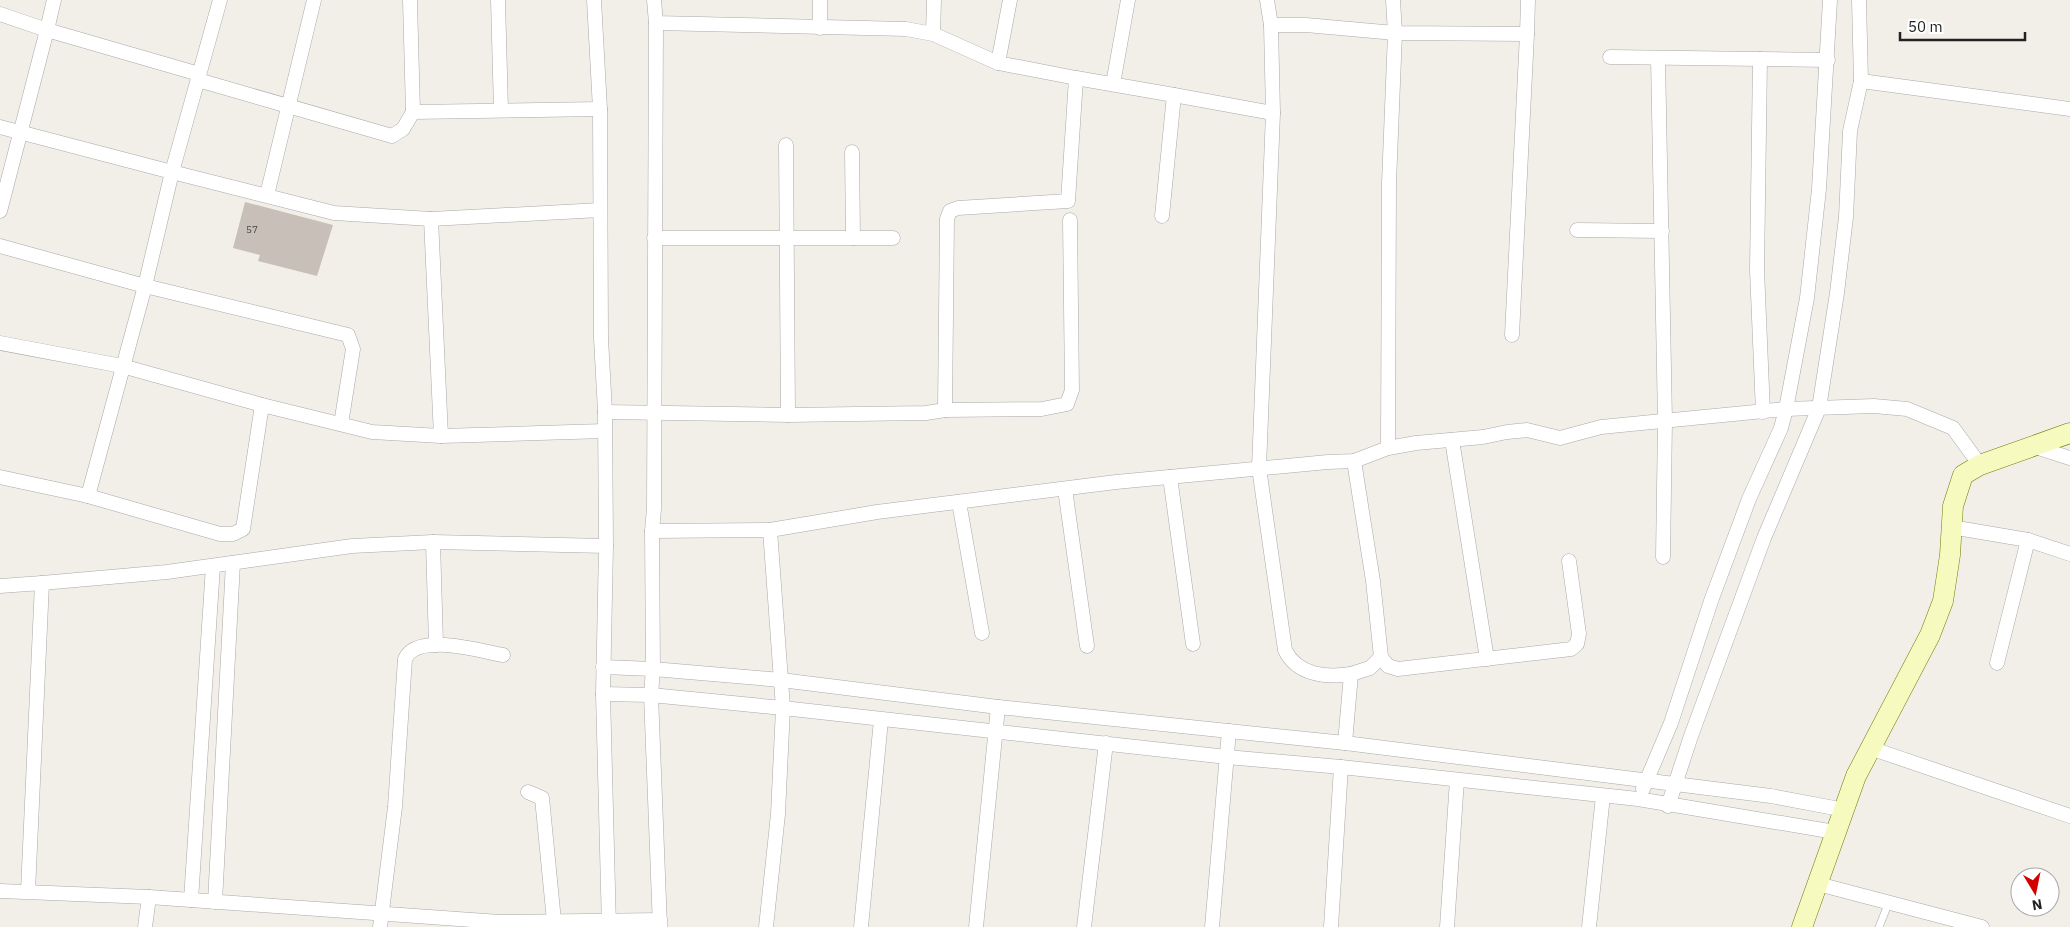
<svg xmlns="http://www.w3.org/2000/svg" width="2070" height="927" font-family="'IBM Plex Sans',sans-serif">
  <rect width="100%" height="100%" fill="#f2efe9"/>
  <polygon fill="#c7bfb8" points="245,202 333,225 317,276 258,261 260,255 233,248"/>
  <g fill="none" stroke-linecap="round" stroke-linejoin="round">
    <g stroke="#a9a9a9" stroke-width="8">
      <polyline id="lane" points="1879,927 1889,902"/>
    </g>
    <g stroke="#a9a9a9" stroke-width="15">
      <g id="street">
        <polyline points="410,0 413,112"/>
        <polyline points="498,0 501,110"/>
        <polyline points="594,0 600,109 601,338 605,412 606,546 603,694 609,927"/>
        <polyline points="654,0 656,23 906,29 933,34 934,0"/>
        <polyline points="1010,0 998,63 1076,78"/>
        <path d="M1267,0L1271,25L1273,113L1259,468L1285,650C1297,675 1326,678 1351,674L1345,743"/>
        <polyline points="0,14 47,30 54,0"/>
        <polyline points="656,23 654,509 652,531 770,530 877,512 1116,482 1328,462 1354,461 1388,448 1416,443 1483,437 1507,432 1527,430 1560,438 1601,427 1786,409 1874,406 1907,409 1953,428 1980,465"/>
        <polyline points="1271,25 1306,25 1395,33 1527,34 1528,0"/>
        <polyline points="820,28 820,0"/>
        <polyline points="933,34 998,63"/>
        <polyline points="1610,57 1828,60"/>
        <polyline points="1658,58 1665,421 1663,557"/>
        <polyline points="1760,59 1757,270 1763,412"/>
        <polyline points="198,80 392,136 403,129 413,112 600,109"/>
        <polyline points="1861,81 2070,109"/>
        <polyline points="1113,84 1128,0"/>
        <polyline points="1174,95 1273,113"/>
        <polyline points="0,127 172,172 220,0"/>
        <polyline points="786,145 788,415"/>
        <polyline points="852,152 853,238"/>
        <polyline points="267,195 314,0"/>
        <polyline points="0,211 47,30 199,74"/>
        <polyline points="431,219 441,436"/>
        <polyline points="1577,230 1662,231"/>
        <polyline points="654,238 893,238"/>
        <polyline points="0,246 145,286 348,335 353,349 341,424"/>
        <polyline points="1512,335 1527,34"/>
        <polyline points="0,343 122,366 262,405 372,432 441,436 604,431"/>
        <polyline points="945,410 1042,409 1067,404 1072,390 1070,220"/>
        <polyline points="605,412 788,415 926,413 945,410 947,219 950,211 958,208 1068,201 1076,78 1174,95 1162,216"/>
        <polyline points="1452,440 1487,659"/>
        <polyline points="2032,446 2070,458"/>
        <polyline points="1388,448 1389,183 1395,33 1393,0"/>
        <polyline points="0,477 88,496 145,286 172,172 334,213 431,219 600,210"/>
        <polyline points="1170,477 1193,644"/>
        <polyline points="1065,489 1087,646"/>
        <polyline points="88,496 220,534 233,534 243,529 262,405"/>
        <polyline points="959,502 982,633"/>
        <polyline points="1951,527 2028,540 2070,554"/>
        <polyline points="652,531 653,669 651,695 660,927"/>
        <polyline points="42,583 167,572 352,546 433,542"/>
        <polyline points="0,586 42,583 28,891"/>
        <polyline points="436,645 433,542 606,546"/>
        <polyline points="1381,657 1388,666 1398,669 1571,649 1577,644 1579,634 1569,561"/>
        <polyline points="1997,663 2028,540"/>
        <polyline points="603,667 653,669 781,680 998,707 1345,743 1771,796 1845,810"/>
        <polyline points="1351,674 1370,668 1381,657 1373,581 1354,461"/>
        <polyline points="603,694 651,695 783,708 1227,757 1341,767 1638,799 1835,832"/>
        <polyline points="1870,748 2070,816"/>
        <polyline points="1643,789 1671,723 1711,601 1749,499 1781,428 1786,409 1807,298 1819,189 1830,0"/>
        <polyline points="528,792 542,798 554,921"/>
        <polyline points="1668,806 1691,736 1764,538 1819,408 1837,293 1846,217 1850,131 1861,81 1859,0"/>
        <polyline points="1818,884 1982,927"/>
        <polyline points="0,891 149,897 500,922 660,920"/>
        <polyline points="191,900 213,566"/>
        <polyline points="215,902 233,563"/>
        <polyline points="145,927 149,897"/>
        <path d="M380,927L395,807L405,659C417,632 480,651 503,655"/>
        <polyline points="766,927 778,814 783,708 770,530"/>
        <polyline points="861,927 881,720"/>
        <polyline points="976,927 998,707"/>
        <polyline points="1084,927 1106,743"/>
        <polyline points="1212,927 1229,731"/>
        <polyline points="1331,927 1341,767"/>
        <polyline points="1447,927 1457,780"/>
        <polyline points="1589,927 1603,796"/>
      </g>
    </g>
    <g stroke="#707d05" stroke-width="21">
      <polyline id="secondary" points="1802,927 1856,776 1930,635 1943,601 1950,555 1953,506 1963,475 1980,465 2070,433"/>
    </g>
    <use href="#lane" stroke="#fff" stroke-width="7"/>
    <use href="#street" stroke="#fff" stroke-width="14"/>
    <use href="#secondary" stroke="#f7fabf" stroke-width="20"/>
  </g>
  <g text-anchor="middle" stroke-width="4" stroke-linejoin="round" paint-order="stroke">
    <g font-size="10" fill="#4b4948">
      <text x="252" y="233">57</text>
    </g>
  </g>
  <g transform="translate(2035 892) rotate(170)"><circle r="24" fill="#ffffff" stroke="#a7a7a7"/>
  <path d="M0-4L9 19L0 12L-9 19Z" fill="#d40000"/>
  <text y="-8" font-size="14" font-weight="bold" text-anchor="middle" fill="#222222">N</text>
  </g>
  <path d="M1900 32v8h125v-8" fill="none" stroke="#222222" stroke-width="2.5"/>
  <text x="1908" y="32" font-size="15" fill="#222222" stroke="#ffffff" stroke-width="4" paint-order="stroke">50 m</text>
</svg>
